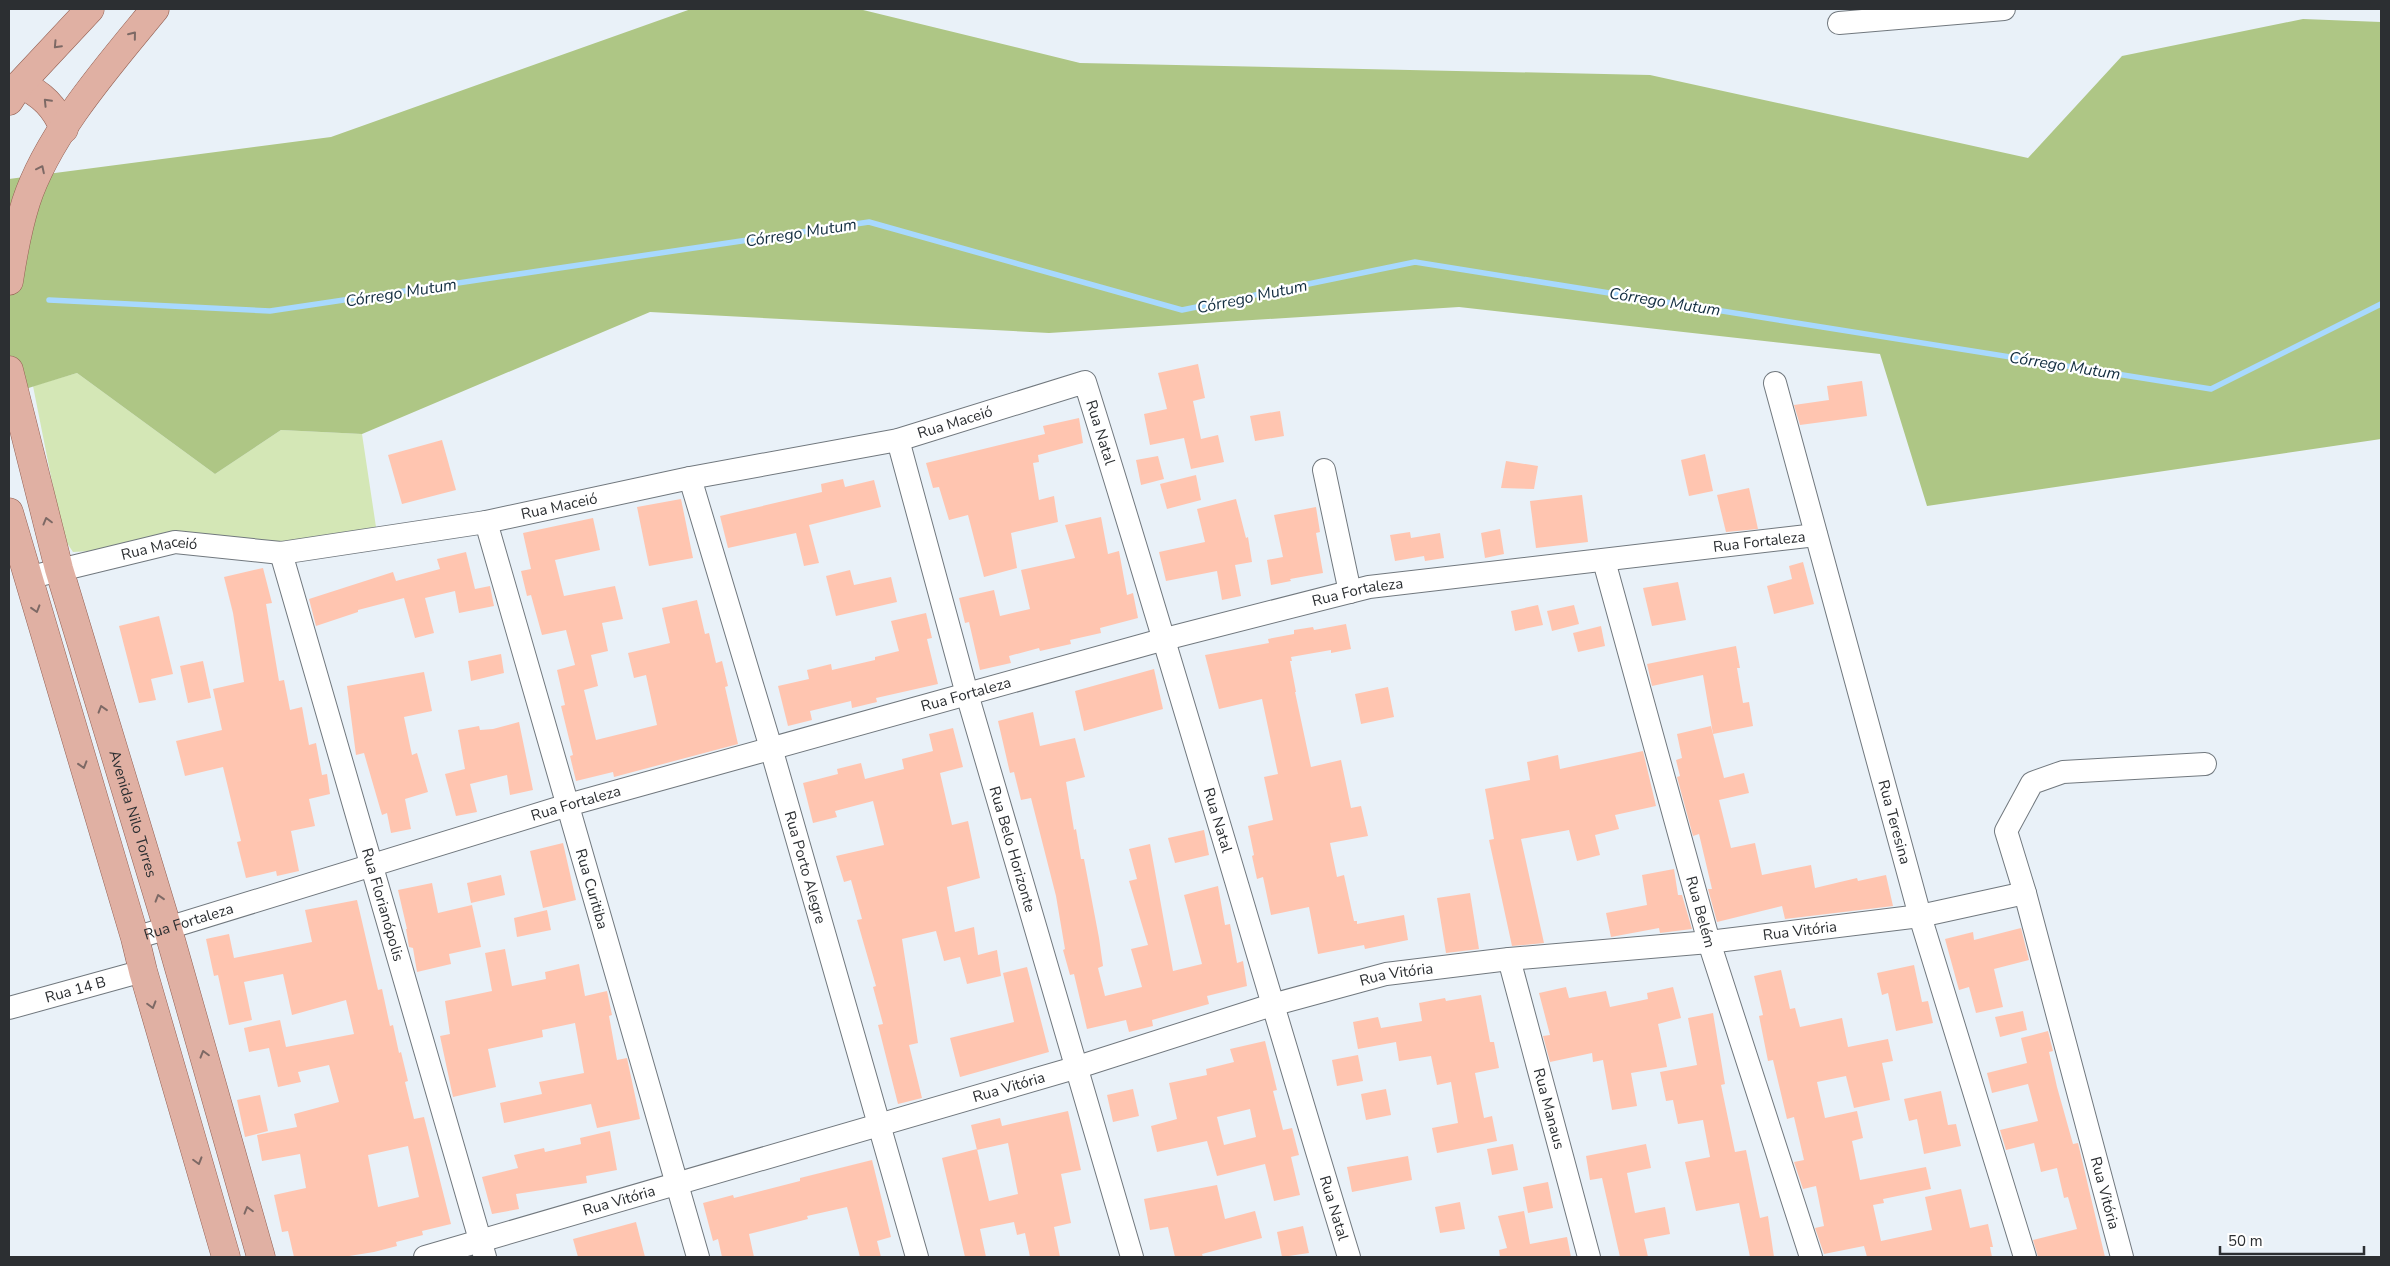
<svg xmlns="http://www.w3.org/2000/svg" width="2390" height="1266" font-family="'Nunito Sans',sans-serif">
  <rect width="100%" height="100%" fill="#e9f1f8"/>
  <polygon fill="#d4e7b6" points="77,373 215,474 281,430 362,434 376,527 301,540 73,552 63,537 33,386"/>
  <polygon fill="#aec685" points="691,9 859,9 1080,63 1650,75 2028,158 2122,56 2303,19 2381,22 2381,439 1927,506 1880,354 1459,307 1049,333 650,312 362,434 281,430 215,474 77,373 9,394 9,179 331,137"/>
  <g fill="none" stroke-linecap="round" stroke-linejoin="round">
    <polyline stroke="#a8d9fe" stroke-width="5.5" points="49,300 270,311 869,222 1182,310 1415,262 2211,389 2381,304"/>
  </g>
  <g fill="#ffc5b0" fill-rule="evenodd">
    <polygon points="1198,364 1205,398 1193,401 1201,439 1218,435 1224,462 1191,469 1184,438 1150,445 1144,414 1167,409 1158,373"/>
    <polygon points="1862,381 1867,416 1800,425 1794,405 1829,400 1827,386"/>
    <polygon points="1280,411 1284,436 1255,441 1250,416"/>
    <polygon points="1079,418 1083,443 1038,455 1039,462 1033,463 1039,500 1054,496 1058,522 1011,533 1017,568 984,577 968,515 949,520 939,487 933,488 926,463 1045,434 1043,426"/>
    <polygon points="442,440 456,490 402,504 388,455"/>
    <polygon points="1705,454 1713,491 1689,496 1681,460"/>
    <polygon points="1158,456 1164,479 1141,485 1136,460"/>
    <polygon points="1506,461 1538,466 1534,489 1501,488"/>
    <polygon points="1196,475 1201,500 1167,509 1160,484"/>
    <polygon points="843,479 845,487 874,480 881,507 809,525 819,563 804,566 796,533 728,548 720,516 822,492 821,484"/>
    <polygon points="1749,488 1758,529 1726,532 1717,495"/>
    <polygon points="1582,495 1588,542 1536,548 1530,501"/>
    <polygon points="681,499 693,558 649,566 637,507"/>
    <polygon points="1236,499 1246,538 1248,537 1252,562 1235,565 1241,596 1222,600 1217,571 1166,581 1159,552 1205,542 1197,509"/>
    <polygon points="1316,507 1320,532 1316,533 1323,573 1290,579 1291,581 1271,585 1267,560 1283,557 1274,515"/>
    <polygon points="1101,517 1108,554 1119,551 1127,595 1133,593 1138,618 1100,628 1101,633 1070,640 1071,644 1040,651 1039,648 1009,656 1011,663 980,670 969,622 965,623 959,598 994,590 1000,616 1030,609 1021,570 1075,558 1065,525"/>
    <polygon points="593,518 600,550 555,560 564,596 615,586 623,619 602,623 608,651 591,655 598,686 584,690 596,740 657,725 646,675 634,678 628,653 670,643 662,608 697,600 705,634 709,633 716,663 722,661 728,686 725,687 738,744 614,777 613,772 576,781 570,756 573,755 561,706 565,705 557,670 575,665 566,630 542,635 531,595 527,596 521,571 531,569 523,533"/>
    <polygon points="1500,529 1504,554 1485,558 1481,533"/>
    <polygon points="1410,532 1411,538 1440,533 1444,558 1425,561 1424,556 1395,561 1390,535"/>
    <polygon points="466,552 475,589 490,586 494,606 459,613 455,591 425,598 434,633 415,638 404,598 358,610 358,612 316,626 309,599 393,572 396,581 440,569 437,559"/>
    <polygon points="1803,562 1814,604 1774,614 1767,586 1792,579 1789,566"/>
    <polygon points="263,568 272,603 266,604 279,681 284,680 290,710 302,707 309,745 316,743 322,775 327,774 330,794 309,799 315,826 291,831 299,871 277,876 276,871 246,878 237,842 241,841 223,767 185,776 176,741 222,730 213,689 244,682 233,613 224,577"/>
    <polygon points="850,570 854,585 891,577 897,602 836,616 826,576"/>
    <polygon points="1678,582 1686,620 1652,626 1643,588"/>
    <polygon points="1538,605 1543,625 1515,631 1511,611"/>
    <polygon points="1574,605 1579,624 1552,631 1547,611"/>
    <polygon points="926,613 932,638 927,639 938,684 876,698 877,702 852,708 851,701 810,711 812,720 788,726 778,686 809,679 807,670 831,664 832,670 875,660 875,657 899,651 891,621"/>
    <polygon points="159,616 173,674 151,679 156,700 139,703 119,626"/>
    <polygon points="1346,624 1351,649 1331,653 1331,650 1291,657 1292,661 1290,661 1296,692 1295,692 1311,767 1341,760 1351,808 1361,806 1368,836 1330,843 1337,877 1344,875 1354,921 1357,921 1357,924 1404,915 1408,940 1365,949 1364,945 1318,954 1309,907 1271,915 1263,877 1257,879 1252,856 1254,855 1248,826 1273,820 1264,777 1278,774 1262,699 1219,709 1205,655 1269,643 1268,639 1294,634 1294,630 1313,627 1314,630"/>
    <polygon points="1601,626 1605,646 1578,652 1573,633"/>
    <polygon points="1736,646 1740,668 1737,668 1743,703 1749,702 1753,726 1713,734 1703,675 1652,686 1647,664"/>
    <polygon points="501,654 504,673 471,681 468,661"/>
    <polygon points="203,661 211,698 188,703 180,666"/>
    <polygon points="1154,669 1163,709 1084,731 1075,691"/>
    <polygon points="424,672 432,711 404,717 412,755 417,753 428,792 405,799 411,829 391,833 387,813 382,815 364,753 356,755 347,686"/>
    <polygon points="1388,687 1394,717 1361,724 1355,694"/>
    <polygon points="1033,712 1040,746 1075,738 1085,777 1066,782 1074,830 1076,829 1081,859 1084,859 1099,938 1103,966 1098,968 1105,996 1142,987 1131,949 1148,945 1129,881 1137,879 1129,849 1150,844 1173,971 1202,964 1184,895 1218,886 1225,925 1230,924 1237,963 1243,961 1247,986 1207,996 1209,1004 1152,1020 1153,1026 1129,1032 1126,1020 1087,1029 1074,974 1070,975 1063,950 1065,949 1056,896 1031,798 1021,800 1014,772 1010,773 998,721"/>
    <polygon points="519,722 533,790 510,795 507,775 470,784 477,812 456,816 445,774 465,769 458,730 479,726 480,730 493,729"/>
    <polygon points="1711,726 1724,778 1744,773 1749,793 1719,800 1731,848 1755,843 1762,875 1811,865 1815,888 1857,878 1858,881 1886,875 1893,906 1785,919 1782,906 1717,922 1708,889 1712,889 1699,834 1693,836 1677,777 1680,776 1676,760 1682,758 1677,734"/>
    <polygon points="953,728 963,767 940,773 952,825 968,821 980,878 947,887 955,932 974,927 978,955 997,950 1001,976 967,984 960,957 944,961 936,931 902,939 918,1043 909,1045 922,1098 898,1104 878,1025 883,1024 873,987 876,986 857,920 862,919 851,880 844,882 836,856 884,845 873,801 835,811 837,817 813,823 803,783 838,774 837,769 861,763 865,779 904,769 902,759 933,751 929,734"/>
    <polygon points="1643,751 1656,806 1615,815 1619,829 1595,835 1600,855 1577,861 1569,830 1521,839 1544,943 1512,946 1489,840 1494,839 1485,789 1530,780 1527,762 1558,755 1560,769"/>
    <polygon points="1204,830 1209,855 1175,863 1168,838"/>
    <polygon points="563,843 576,900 543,908 530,851"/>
    <polygon points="1674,869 1678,895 1682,895 1692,929 1660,933 1659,928 1611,937 1606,913 1647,905 1642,875"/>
    <polygon points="501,875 505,895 471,903 467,883"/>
    <polygon points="432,883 438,913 472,905 481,947 449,954 451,964 417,972 413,948 409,947 406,929 407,929 398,890"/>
    <polygon points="1470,893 1479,949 1446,953 1437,898"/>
    <path d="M357,900L378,990L382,989L390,1026L393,1025L399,1053L401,1052L408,1081L405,1082L414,1119L424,1117L451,1224L422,1231L423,1235L396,1242L397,1246L374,1252L343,1257H294L288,1231L282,1232L274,1195L306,1188L300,1154L262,1161L257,1135L297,1127L294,1114L339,1102L329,1065L298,1072L301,1082L278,1087L269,1048L249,1052L244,1028L280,1020L286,1047L354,1034L346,1000L292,1015L283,974L244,982L252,1020L229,1025L218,975L214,976L206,939L229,934L234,958L312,942L305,910ZM408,1146L419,1197L378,1207L368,1155Z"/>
    <polygon points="547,910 551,930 517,937 514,918"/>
    <polygon points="2021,928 2029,960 1994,969 2003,1007 1976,1013 1969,987 1959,990 1945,939 1973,932 1974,940"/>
    <polygon points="505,949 512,986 546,979 545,972 579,964 585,996 607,991 612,1015 609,1016 617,1060 627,1058 640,1119 597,1128 591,1104 504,1123 500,1103 542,1094 539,1082 584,1073 575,1023 542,1030 543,1037 488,1049 496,1087 453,1097 440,1036 450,1034 445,1001 492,991 485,953"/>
    <polygon points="1914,965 1922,1002 1928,1001 1933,1023 1896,1031 1888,993 1882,995 1877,973"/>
    <polygon points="1027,967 1049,1052 960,1077 950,1038 1014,1022 1003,973"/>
    <polygon points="1781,970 1790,1009 1795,1008 1800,1027 1842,1018 1848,1047 1888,1039 1893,1061 1882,1063 1890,1100 1854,1108 1846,1076 1817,1082 1825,1118 1857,1111 1863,1138 1852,1141 1860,1180 1926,1167 1931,1189 1883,1199 1884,1203 1873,1205 1881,1241 1932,1230 1925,1197 1961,1189 1970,1228 1988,1224 1993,1247 1990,1247 1992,1257 1867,1257 1864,1246 1824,1254 1815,1228 1824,1226 1816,1186 1803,1189 1794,1162 1804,1160 1794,1117 1787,1119 1773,1060 1768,1061 1759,1016 1763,1015 1754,976"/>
    <polygon points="1566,987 1569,998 1606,991 1610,1007 1648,999 1647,993 1673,987 1681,1018 1658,1024 1667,1067 1631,1073 1637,1106 1612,1110 1603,1060 1593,1062 1592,1053 1550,1062 1543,1036 1550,1035 1539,993"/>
    <polygon points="1481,995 1490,1042 1494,1042 1499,1068 1475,1073 1484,1118 1492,1116 1497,1141 1437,1153 1432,1128 1458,1123 1451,1082 1437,1085 1431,1056 1399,1061 1396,1042 1358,1049 1353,1022 1378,1017 1381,1028 1422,1021 1419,1003 1445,998 1446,1001"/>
    <polygon points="2023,1011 2027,1030 2000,1037 1995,1017"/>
    <polygon points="1713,1013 1725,1084 1721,1085 1735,1152 1746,1150 1760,1218 1768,1216 1774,1257 1750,1257 1739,1203 1696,1211 1685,1162 1710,1157 1703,1120 1678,1124 1673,1100 1666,1101 1660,1072 1697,1065 1688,1018"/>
    <polygon points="2048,1031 2053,1051 2049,1052 2057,1087 2073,1144 2078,1143 2105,1257 2038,1257 2033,1240 2077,1229 2068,1197 2064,1198 2057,1168 2041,1172 2034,1143 2006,1150 2000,1130 2038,1121 2028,1084 1992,1093 1987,1073 2027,1063 2021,1038"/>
    <path d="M1265,1041L1277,1090L1273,1091L1283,1130L1292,1128L1299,1155L1291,1157L1300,1195L1274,1201L1265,1164L1217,1176L1207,1141L1157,1152L1151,1126L1177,1119L1169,1083L1207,1075L1206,1069L1234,1062L1230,1049ZM1250,1109L1256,1137L1224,1145L1217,1117Z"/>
    <polygon points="1358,1055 1363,1081 1337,1086 1332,1060"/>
    <polygon points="1133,1089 1139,1116 1113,1122 1107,1095"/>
    <polygon points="1386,1089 1391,1115 1366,1120 1361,1094"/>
    <polygon points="1941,1091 1948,1125 1956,1124 1961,1146 1924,1154 1917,1119 1909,1121 1904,1099"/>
    <polygon points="260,1095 268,1131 245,1137 237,1100"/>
    <polygon points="1068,1111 1081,1170 1061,1174 1071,1223 1054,1227 1060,1257 1030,1257 1025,1233 1017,1235 1014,1222 980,1229 986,1257 965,1257 942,1158 977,1149 989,1201 1018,1194 1008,1143 977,1150 971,1125 1000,1118 1002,1126"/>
    <polygon points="610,1131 617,1170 586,1176 587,1183 516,1194 519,1209 492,1214 482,1177 518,1168 514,1155 544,1148 545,1152 581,1144 580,1138"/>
    <polygon points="1513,1144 1518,1170 1492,1175 1487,1149"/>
    <polygon points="1646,1144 1651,1168 1627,1173 1635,1213 1665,1207 1670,1234 1644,1239 1648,1257 1620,1257 1602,1178 1590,1180 1586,1156"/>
    <polygon points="1408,1156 1412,1180 1352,1192 1347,1167"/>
    <polygon points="872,1160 891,1237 877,1241 881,1257 860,1257 847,1207 807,1216 808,1219 749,1234 754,1257 722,1257 718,1239 713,1241 703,1203 733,1195 734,1198 800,1181 800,1178"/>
    <polygon points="1548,1182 1553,1208 1528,1213 1523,1187"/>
    <polygon points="1217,1185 1225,1219 1255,1211 1262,1238 1202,1254 1203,1257 1175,1257 1168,1227 1150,1230 1144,1199"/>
    <polygon points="1460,1202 1465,1229 1440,1233 1435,1207"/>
    <polygon points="1524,1211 1530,1244 1567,1237 1571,1257 1500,1257 1499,1250 1507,1248 1498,1216"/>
    <polygon points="636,1222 645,1257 578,1257 573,1239"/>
    <polygon points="1303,1226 1309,1253 1282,1257 1277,1232"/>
  </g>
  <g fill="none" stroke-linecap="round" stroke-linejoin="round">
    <g stroke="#71787e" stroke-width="24">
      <g id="minor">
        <polyline points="1839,23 2004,9"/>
        <path id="s1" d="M1775,383L1920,916L2025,1257"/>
        <path id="s2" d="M898,440L967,694L1132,1257"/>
        <polyline points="1324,470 1350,592"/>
        <path id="s3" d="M690,478L771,748L917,1257"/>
        <path id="s4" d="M486,522L698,1257"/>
        <path id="s5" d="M281,553L485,1257"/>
        <path id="s6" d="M1604,561L1709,942L1811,1257"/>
        <path id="s7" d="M27,578L175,542L281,553L486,522L690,478L898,440L1085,382C1176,673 1260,966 1349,1257"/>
        <path id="s8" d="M135,938L568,805L1165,639L1369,587L1816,535"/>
        <path id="s9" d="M1509,959L1589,1257"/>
        <path id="s10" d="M9,1008L143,971"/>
        <path id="s11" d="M425,1257L1078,1067L1272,1005L1386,974L1509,959L1709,942L1920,916L2025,893"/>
        <polyline points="2122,1257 2025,893 2006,831 2032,783 2063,772 2205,764"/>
      </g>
    </g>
    <g stroke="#936154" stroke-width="29">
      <g id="major">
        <path d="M20,84C42,94 55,107 64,129"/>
        <polyline points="9,101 20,84 90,9"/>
        <path d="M9,281C13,255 18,227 26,202C48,134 110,64 155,9"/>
        <path id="s12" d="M9,370L59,569L167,926L261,1257"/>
        <polyline points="9,512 135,938 143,971 226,1257"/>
      </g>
    </g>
    <use href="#minor" stroke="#fff" stroke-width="22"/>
    <use href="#major" stroke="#e0b0a3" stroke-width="28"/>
  </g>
  <defs><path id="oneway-chevron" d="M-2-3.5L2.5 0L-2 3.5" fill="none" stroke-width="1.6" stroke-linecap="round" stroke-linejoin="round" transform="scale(1.25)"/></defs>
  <g stroke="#7d6965">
    <use href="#oneway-chevron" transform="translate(133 35) rotate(-51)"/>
    <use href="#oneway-chevron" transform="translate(57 45) rotate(133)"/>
    <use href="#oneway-chevron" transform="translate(47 102) rotate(-134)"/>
    <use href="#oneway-chevron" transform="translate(41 169) rotate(-64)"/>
    <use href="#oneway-chevron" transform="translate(47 521) rotate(-105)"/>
    <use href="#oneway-chevron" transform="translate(36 609) rotate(73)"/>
    <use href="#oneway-chevron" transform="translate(102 709) rotate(-107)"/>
    <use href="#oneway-chevron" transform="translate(83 765) rotate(73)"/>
    <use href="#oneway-chevron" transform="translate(159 898) rotate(-107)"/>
    <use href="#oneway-chevron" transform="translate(152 1005) rotate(74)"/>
    <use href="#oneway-chevron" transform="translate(204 1054) rotate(-106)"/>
    <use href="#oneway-chevron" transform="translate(198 1161) rotate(74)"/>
    <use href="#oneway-chevron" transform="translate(248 1210) rotate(-106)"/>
  </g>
  <g text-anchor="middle" stroke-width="4.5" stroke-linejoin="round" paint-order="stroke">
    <g font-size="15" fill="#2c2f32" stroke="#fff">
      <text dy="5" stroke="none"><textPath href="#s7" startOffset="946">Rua Maceió</textPath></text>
      <text dy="5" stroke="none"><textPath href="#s7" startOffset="1135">Rua Natal</textPath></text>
      <text dy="5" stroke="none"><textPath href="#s7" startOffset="541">Rua Maceió</textPath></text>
      <text dy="5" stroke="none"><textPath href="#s8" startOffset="1676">Rua Fortaleza</textPath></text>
      <text dy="5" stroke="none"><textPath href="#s7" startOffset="136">Rua Maceió</textPath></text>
      <text dy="5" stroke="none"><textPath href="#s8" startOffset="1271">Rua Fortaleza</textPath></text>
      <text dy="5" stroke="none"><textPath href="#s8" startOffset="866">Rua Fortaleza</textPath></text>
      <text dy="5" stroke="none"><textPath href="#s8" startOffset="461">Rua Fortaleza</textPath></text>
      <text dy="5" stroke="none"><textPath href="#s12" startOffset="461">Avenida Nilo Torres</textPath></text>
      <text dy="5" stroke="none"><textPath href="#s7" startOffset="1540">Rua Natal</textPath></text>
      <text dy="5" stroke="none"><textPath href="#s1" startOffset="455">Rua Teresina</textPath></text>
      <text dy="5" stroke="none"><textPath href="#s2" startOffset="425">Rua Belo Horizonte</textPath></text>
      <text dy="5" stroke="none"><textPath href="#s3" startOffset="406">Rua Porto Alegre</textPath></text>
      <text dy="5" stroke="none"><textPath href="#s4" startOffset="382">Rua Curitiba</textPath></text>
      <text dy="5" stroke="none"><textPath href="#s5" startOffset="366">Rua Florianópolis</textPath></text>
      <text dy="5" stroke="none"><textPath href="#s6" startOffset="364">Rua Belém</textPath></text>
      <text dy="5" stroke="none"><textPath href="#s8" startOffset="56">Rua Fortaleza</textPath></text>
      <text dy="5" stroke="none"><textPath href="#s11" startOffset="1418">Rua Vitória</textPath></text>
      <text dy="5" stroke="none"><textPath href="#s11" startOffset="1012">Rua Vitória</textPath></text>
      <text dy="5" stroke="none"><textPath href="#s10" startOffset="69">Rua 14 B</textPath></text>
      <text dy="5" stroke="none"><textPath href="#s11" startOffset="608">Rua Vitória</textPath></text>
      <text dy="5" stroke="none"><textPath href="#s9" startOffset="155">Rua Manaus</textPath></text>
      <text transform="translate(2105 1193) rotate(75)" y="5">Rua Vitória</text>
      <text dy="5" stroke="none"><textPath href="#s11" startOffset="202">Rua Vitória</textPath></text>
      <text dy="5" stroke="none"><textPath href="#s7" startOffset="1945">Rua Natal</textPath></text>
    </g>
    <g font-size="16" font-style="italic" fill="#112c3f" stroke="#fff">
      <text transform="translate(801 232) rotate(-9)" y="6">Córrego Mutum</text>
      <text transform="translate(401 292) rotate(-9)" y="6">Córrego Mutum</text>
      <text transform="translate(1252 296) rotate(-12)" y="6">Córrego Mutum</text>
      <text transform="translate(1665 301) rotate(9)" y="6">Córrego Mutum</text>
      <text transform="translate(2065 365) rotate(9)" y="6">Córrego Mutum</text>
    </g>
  </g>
  <rect width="2390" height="1266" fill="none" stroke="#2c2f32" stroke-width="20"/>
  <path d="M2220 1246v8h144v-8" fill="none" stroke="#2c2f32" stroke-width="2.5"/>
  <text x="2228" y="1246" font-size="15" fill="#2c2f32" stroke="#ffffff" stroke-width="4" paint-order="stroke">50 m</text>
</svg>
